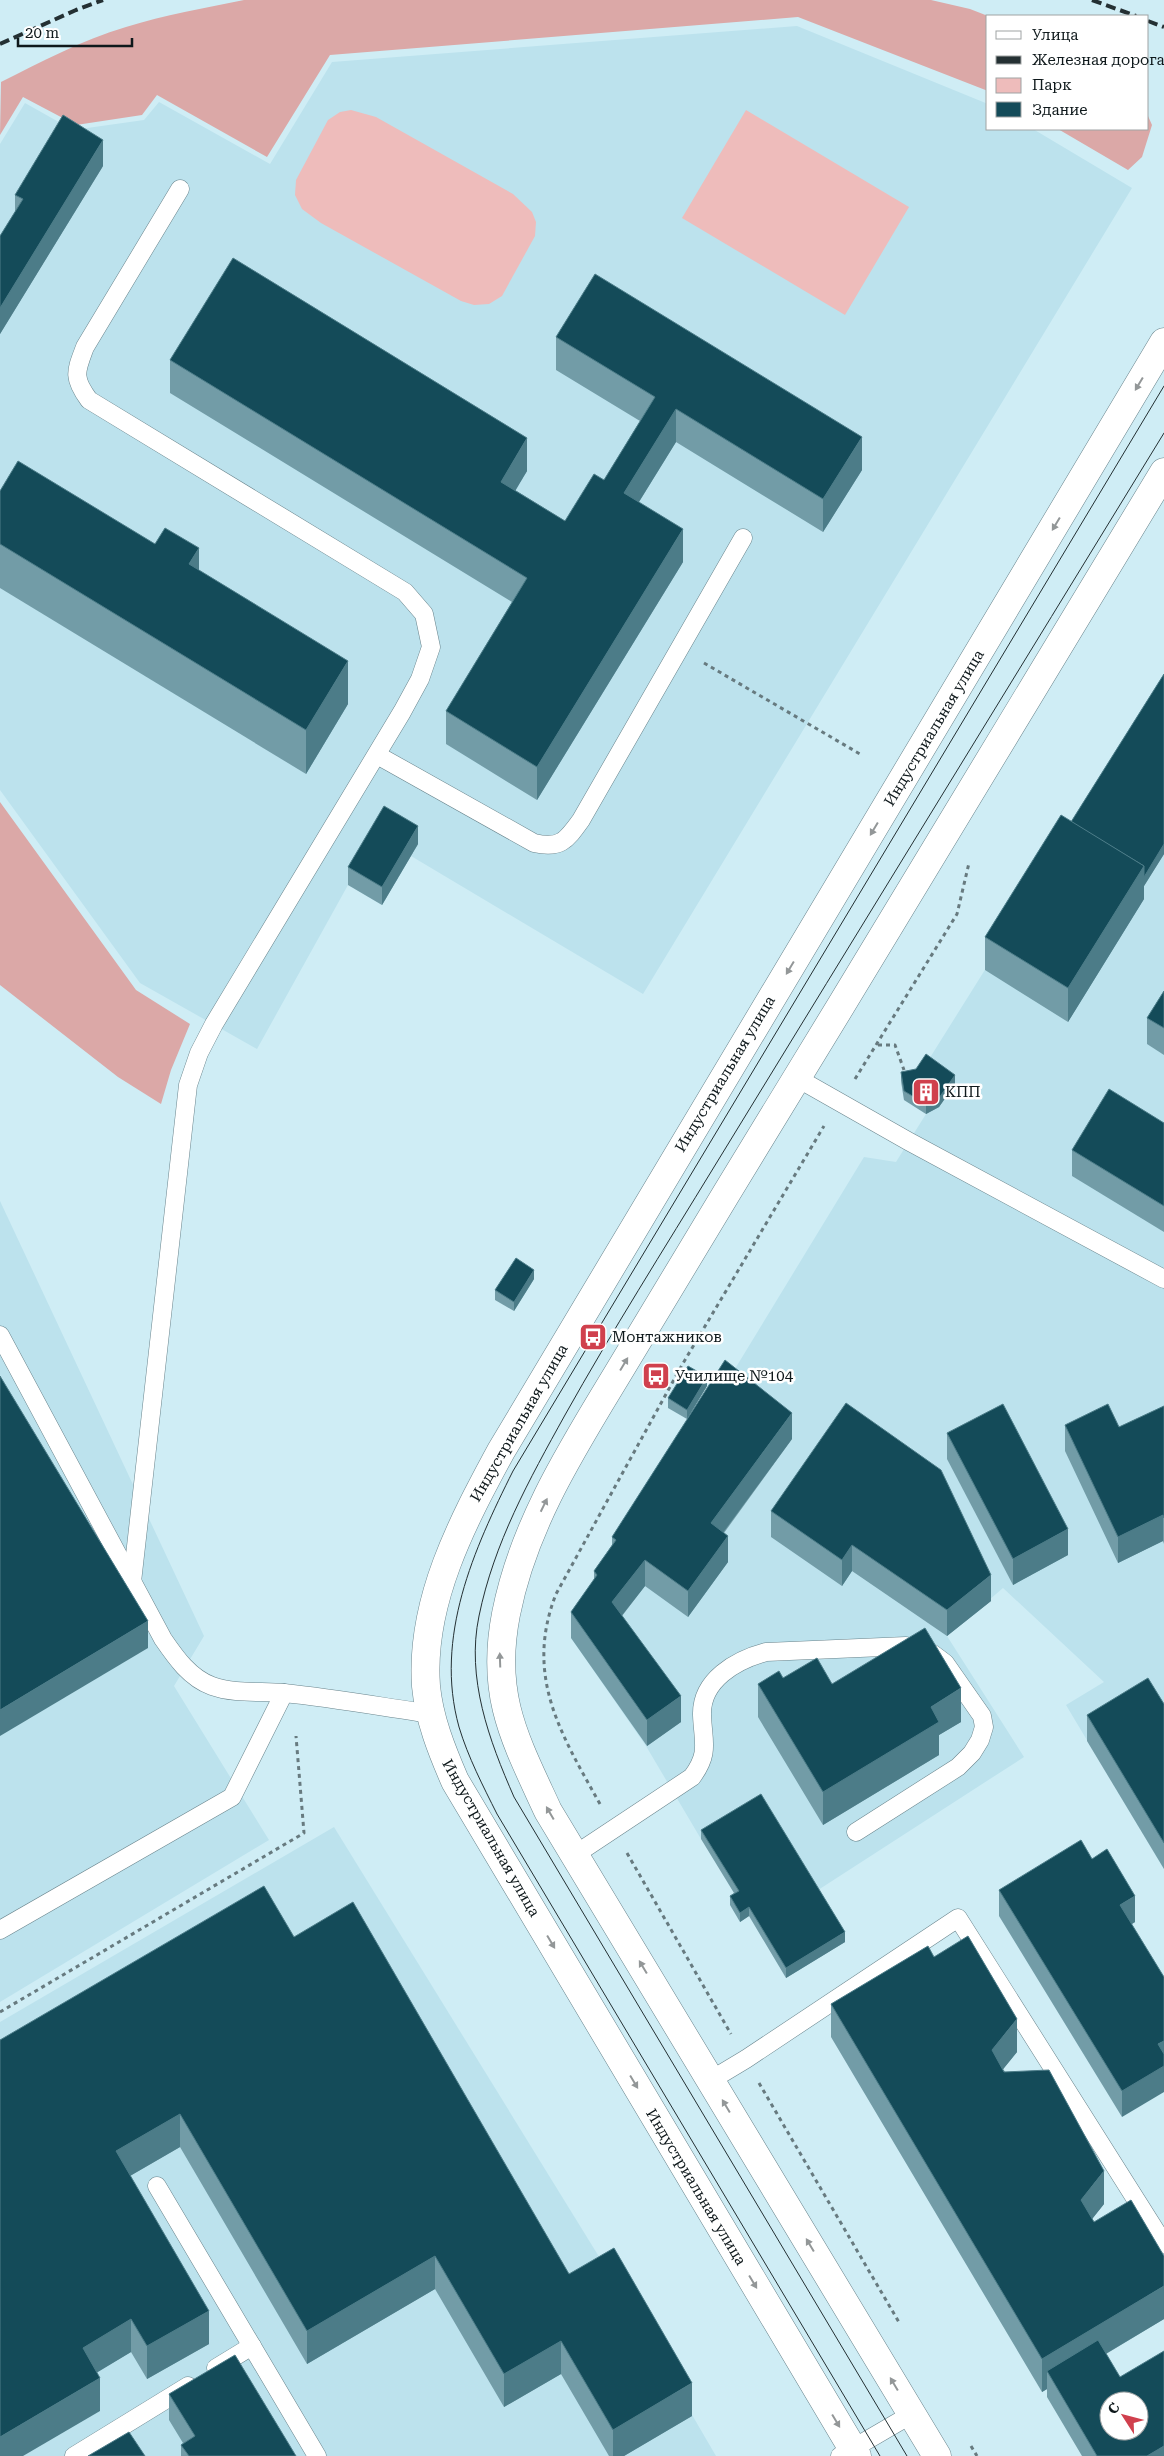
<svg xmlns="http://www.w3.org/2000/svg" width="1164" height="2456" font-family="'Roboto Serif',serif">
  <rect width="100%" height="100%" fill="#cfedf5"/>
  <g fill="#bce2ed">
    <polygon points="797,26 988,104 988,129 1033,129 1132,188 643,994 411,856 382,905 348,885 257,1049 140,983 0,790 0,144 25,103 73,130 144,120 159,102 270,164 332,62"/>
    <polygon points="1164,684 1164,1869 1066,1705 1104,1682 1003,1588 947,1636 1024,1757 815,1892 701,1839 646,1746 571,1638 864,1157 896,1162 926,1114 904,1100 901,1081 926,1064"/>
    <polygon points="0,1201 204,1636 174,1686 269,1840 0,2002"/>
    <polygon points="334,1827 614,2281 716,2456 0,2456 0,2022"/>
  </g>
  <g fill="#eebcbb">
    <polygon points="351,110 376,117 513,194 532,212 536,222 535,236 502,296 489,304 474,305 461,301 321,223 302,209 295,195 296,180 328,120 340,112"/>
    <polygon points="746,110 909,207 845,315 682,218"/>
  </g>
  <g fill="#dba8a7">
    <path d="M244,0H931L970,9L988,16V91L798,17L330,55L267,157L157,95L142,115L76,125L23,97L0,135L1,82C41,62 82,40 126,27C165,15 204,8 244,0Z"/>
    <polygon points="1148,116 1152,125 1142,157 1128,170 1058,129 1148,129"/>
    <polygon points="0,802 136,990 190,1024 171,1070 161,1104 118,1077 0,985"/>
  </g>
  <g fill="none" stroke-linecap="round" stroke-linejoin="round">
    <g stroke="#69848c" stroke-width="19">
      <g id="service">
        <path d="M377,755L534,843C560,849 566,841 581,820L743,538"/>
        <polyline points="797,1078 908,1141 1164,1279"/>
        <path d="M0,1335L163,1639C176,1658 190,1678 212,1686C234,1694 261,1691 284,1693C333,1698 383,1707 432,1714"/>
        <path d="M132,1582L188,1085L199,1053L214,1024L402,712L420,679L431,647L424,614L405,592L89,400C72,377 76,371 85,347L180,189"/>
        <path d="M576,1854L692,1777C710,1753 703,1742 702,1715C701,1680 736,1660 766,1652L906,1646L920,1649L933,1654L945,1663L982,1716L984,1727L980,1740L972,1753L958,1767L856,1832"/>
        <polyline points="0,1930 232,1797 284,1693"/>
        <polyline points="711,2080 746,2059 958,1918 1164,2244"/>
        <polyline points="157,2186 317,2456"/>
        <polyline points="216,2368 252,2346"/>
        <polyline points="74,2456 188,2386"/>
        <polyline points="840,2456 912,2414"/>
      </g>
    </g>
    <g stroke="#69848c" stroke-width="29">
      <g id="secondary">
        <path d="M857,2456L455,1781C442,1751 429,1719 426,1686C420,1602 462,1523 501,1451L1164,342"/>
        <path d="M937,2456L548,1811C515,1739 490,1696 506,1614C523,1527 570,1452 615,1378C652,1317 689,1255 726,1194C873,954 1018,713 1164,472"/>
      </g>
    </g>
    <g stroke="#677a7f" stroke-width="3" stroke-dasharray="4 4" stroke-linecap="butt">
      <polyline points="704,663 860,754"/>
      <polyline points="878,1045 895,1045 904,1070"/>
      <polyline points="855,1079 957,914 969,863"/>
      <path d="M600,1804C561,1734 524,1676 556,1594L682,1365L824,1126"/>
      <polyline points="627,1853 731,2034"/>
      <polyline points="0,2012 304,1833 296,1736"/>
      <polyline points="759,2083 900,2324"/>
      <polyline points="971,2446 977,2456"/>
    </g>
    <use href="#service" stroke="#fff" stroke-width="18"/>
    <use href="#secondary" stroke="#fff" stroke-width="28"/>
    <g stroke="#243033" stroke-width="1">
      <path d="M880,2456L497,1814C483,1786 468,1757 459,1727C434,1637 474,1549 513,1471L1164,386"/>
      <path d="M907,2456L514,1797C489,1740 466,1678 479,1616C494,1543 529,1480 565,1415C612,1331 664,1249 714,1167C864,922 1014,678 1164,433"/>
    </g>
    <g stroke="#243033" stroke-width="4" stroke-dasharray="10 5" stroke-linecap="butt">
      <polyline points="1092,0 1136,16"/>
      <polyline points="1148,21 1164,27"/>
      <polyline points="0,44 76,10 103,0"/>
    </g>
  </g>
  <g fill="#729ca7">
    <polygon points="103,166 0,334 0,236 15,212 15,195"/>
    <polygon points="556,337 862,470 823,532 676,442 639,502 683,562 537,800 446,744 446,711 512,602 170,393 170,360 527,471 515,490 565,521 604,480 640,421 556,370"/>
    <polygon points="0,491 155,544 199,570 348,704 306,774 0,588"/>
    <polygon points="1164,674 1164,854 1144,886 1144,899 1068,1022 985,970 985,937 1071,822"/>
    <polygon points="418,844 382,905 348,885 348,867"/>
    <polygon points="1164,991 1164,1055 1147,1044 1147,1018"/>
    <polygon points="901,1072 955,1084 939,1107 926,1114 904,1100 901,1081"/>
    <polygon points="1164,1123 1164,1232 1072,1176 1072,1150"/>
    <polygon points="534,1279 514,1311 495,1300 495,1290"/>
    <polygon points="707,1386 687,1419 668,1408 668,1398"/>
    <polygon points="1164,1406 1164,1544 1163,1541 1118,1563 1065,1451 1065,1425 1119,1427"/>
    <polygon points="947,1433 1068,1555 1013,1585 947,1459"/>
    <polygon points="792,1439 724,1533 728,1562 688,1617 645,1586 622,1616 681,1722 647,1746 571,1638 571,1612 594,1580 594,1571 612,1545 612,1537"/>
    <polygon points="771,1511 991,1601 947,1636 852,1571 842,1586 771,1537"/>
    <polygon points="783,1678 832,1684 961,1722 939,1735 939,1755 823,1825 758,1717 758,1684"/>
    <polygon points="1164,1704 1164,1869 1087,1741 1087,1715"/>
    <polygon points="701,1830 845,1942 786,1978 749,1916 740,1922 730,1905 730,1896 734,1893 701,1839"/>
    <polygon points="1092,1859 1135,1922 1132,1924 1122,2117 999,1916 999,1890"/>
    <polygon points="294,1937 569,2274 692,2416 624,2456 609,2456 561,2374 504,2407 435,2289 307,2364 180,2147 130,2176 209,2344 147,2379 131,2352 97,2372 100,2411 0,2040"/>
    <polygon points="934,1957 1017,2052 1003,2069 1104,2204 1092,2219 1164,2319 1106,2354 1164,2456 1082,2456 1047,2397 1047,2389 1042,2392 831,2037 831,2004"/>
    <polygon points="169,2394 296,2456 181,2456 181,2445 183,2443 169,2420"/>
  </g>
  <g fill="#4c7c88">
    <polygon points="103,140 103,166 0,334 0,308"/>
    <polygon points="676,409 676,442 624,526 624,493"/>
    <polygon points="862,437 862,470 823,532 823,499"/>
    <polygon points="527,438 527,471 501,515 501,482"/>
    <polygon points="683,529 683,562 537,800 537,767"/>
    <polygon points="199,548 199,592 189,564"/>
    <polygon points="348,661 348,704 306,774 306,730"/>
    <polygon points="418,826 418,844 382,905 382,887"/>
    <polygon points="1164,844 1164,854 1144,886 1144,899 1068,1022 1068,988 1144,866"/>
    <polygon points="955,1075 955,1084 939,1107 926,1114 926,1104"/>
    <polygon points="534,1270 534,1279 514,1311 514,1302"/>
    <polygon points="707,1377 707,1386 687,1419 687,1410"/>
    <polygon points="792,1413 792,1439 711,1549 711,1523"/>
    <polygon points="1163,1515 1163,1541 1118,1563 1118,1537"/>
    <polygon points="1068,1529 1068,1555 1013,1585 1013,1559"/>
    <polygon points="728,1536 728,1562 688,1617 688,1591"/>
    <polygon points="852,1545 852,1571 842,1586 842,1560"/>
    <polygon points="645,1560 645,1586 612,1628 612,1602"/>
    <polygon points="991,1575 991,1601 947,1636 947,1610"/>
    <polygon points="148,1621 148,1648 0,1736 0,1710"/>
    <polygon points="961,1688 961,1722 939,1735 939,1755 823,1825 823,1792 931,1707"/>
    <polygon points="681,1696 681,1722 647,1746 647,1720"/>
    <polygon points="1135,1896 1135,1922 1120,1931 1120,1905"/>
    <polygon points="749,1907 749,1916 740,1922 740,1913"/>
    <polygon points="845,1932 845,1942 786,1978 786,1968"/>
    <polygon points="1017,2019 1017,2052 992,2083 992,2050"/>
    <polygon points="1164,2041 1164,2092 1122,2117 1122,2091 1158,2044"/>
    <polygon points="180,2114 180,2147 116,2184 116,2151"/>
    <polygon points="1104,2171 1104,2204 1081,2233 1081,2200"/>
    <polygon points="435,2256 435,2289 307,2364 307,2331"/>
    <polygon points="1164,2286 1164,2319 1055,2384 1047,2371 1047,2389 1042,2392 1042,2359"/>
    <polygon points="209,2311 209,2344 147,2379 147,2346"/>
    <polygon points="131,2319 131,2352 83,2381 83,2348"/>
    <polygon points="561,2341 561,2374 504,2407 504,2374"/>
    <polygon points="100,2378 100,2411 23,2456 0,2456 0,2437"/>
    <polygon points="692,2383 692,2416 624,2456 613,2456 613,2430"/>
    <polygon points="1164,2446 1164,2456 1147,2456"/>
  </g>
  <g fill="#144b59" stroke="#4c7c88" fill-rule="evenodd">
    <polygon points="63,115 103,140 0,308 0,236 23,199 15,195"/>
    <polygon points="233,258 527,438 501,482 565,521 594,474 604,480 655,397 556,337 595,274 862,437 823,499 676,409 624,493 683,529 537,767 446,711 527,578 170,360"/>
    <polygon points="18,461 155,544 165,528 199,548 189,564 348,661 306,730 0,544 0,491"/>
    <polygon points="1164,674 1164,844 1144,877 1144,866 1071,822"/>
    <polygon points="384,806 418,826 382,887 348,867"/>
    <polygon points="1061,815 1144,866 1068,988 985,937"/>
    <polygon points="1164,991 1164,1028 1147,1018"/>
    <polygon points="926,1054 955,1075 939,1098 926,1104 904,1091 901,1072 916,1069"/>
    <polygon points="1109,1089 1164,1123 1164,1206 1072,1150"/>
    <polygon points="516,1258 534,1270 514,1302 495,1290"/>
    <polygon points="725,1360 792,1413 711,1523 728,1536 688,1591 645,1560 612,1602 681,1696 647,1720 571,1612 597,1575 594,1571 616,1540 612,1537"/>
    <polygon points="688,1366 707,1377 687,1410 668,1398"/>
    <polygon points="0,1376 148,1621 0,1710"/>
    <polygon points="846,1403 941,1470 991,1575 947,1610 852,1545 842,1560 771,1511"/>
    <polygon points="1003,1404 1068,1529 1013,1559 947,1433"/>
    <polygon points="1108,1404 1119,1427 1164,1406 1164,1518 1163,1515 1118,1537 1065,1425"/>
    <polygon points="925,1628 961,1688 931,1707 939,1722 823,1792 758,1684 779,1671 783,1678 817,1658 832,1684"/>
    <polygon points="1148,1678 1164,1704 1164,1843 1087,1715"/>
    <polygon points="761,1794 845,1932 786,1968 749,1907 740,1913 730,1896 739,1891 701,1830"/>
    <polygon points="1081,1840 1092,1859 1107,1849 1135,1896 1120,1905 1164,1977 1164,2041 1158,2044 1164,2054 1164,2066 1122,2091 999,1890"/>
    <polygon points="264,1886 294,1937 353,1902 569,2274 614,2248 692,2383 613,2430 561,2341 504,2374 435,2256 307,2331 180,2114 116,2151 209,2311 147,2346 131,2319 83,2348 100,2378 0,2437 0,2040"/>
    <polygon points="968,1936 1017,2019 992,2050 1004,2072 1049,2070 1104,2171 1081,2200 1094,2222 1131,2200 1164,2256 1164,2286 1042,2359 831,2004 928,1946 934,1957"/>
    <path d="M1098,2340L1120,2377L1164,2351V2446L1147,2456H1097L1047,2371ZM1109,2401H1139V2431H1109Z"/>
    <polygon points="235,2355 296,2456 189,2456 181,2445 195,2436 169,2394"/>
    <polygon points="129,2432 145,2456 88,2456"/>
  </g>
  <defs><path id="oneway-solid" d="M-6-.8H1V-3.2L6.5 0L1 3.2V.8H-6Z" transform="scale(1.25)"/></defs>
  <g fill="#939798">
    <use href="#oneway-solid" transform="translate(1139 384) rotate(121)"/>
    <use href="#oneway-solid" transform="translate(1056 524) rotate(121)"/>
    <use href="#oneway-solid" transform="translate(874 829) rotate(121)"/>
    <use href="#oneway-solid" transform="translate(790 968) rotate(121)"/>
    <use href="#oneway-solid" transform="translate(624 1364) rotate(-59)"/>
    <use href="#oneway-solid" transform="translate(544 1505) rotate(-64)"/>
    <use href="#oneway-solid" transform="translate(500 1660) rotate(-92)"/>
    <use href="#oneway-solid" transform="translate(550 1813) rotate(-120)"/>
    <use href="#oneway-solid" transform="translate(551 1942) rotate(59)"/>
    <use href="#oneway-solid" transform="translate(643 1967) rotate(-121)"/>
    <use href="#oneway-solid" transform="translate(634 2082) rotate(59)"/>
    <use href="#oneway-solid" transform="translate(726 2106) rotate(-121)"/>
    <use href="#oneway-solid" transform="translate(810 2245) rotate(-121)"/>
    <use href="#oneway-solid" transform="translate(753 2282) rotate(59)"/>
    <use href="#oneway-solid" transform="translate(894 2384) rotate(-121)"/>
    <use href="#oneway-solid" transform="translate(836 2421) rotate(59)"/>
  </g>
  <defs>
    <g id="building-square" transform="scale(1.4375)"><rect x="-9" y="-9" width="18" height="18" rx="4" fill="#d0404d" stroke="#fff"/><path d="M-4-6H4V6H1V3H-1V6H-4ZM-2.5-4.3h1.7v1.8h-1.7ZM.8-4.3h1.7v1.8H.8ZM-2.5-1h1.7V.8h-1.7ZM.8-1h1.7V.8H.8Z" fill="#fff"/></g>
    <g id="bus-square" transform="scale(1.4375)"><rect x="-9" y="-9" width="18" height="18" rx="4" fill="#d0404d" stroke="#fff"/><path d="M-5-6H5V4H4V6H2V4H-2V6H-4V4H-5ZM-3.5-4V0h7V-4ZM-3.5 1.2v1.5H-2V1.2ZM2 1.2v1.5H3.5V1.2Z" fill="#fff"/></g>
  </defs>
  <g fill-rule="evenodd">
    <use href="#building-square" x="926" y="1092"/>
    <use href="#bus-square" x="593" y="1337"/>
    <use href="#bus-square" x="656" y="1376"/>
  </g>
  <g text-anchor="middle" stroke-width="5" stroke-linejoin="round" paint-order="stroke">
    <g font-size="15" fill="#0e181b" stroke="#fff">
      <text transform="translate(934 728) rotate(-59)" y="5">Индустриальная улица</text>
      <text transform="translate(725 1074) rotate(-59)" y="5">Индустриальная улица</text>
      <text transform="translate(519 1423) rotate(-60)" y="5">Индустриальная улица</text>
      <text transform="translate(491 1838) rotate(60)" y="5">Индустриальная улица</text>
      <text transform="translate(696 2187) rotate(59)" y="5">Индустриальная улица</text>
    </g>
    <g font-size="15" fill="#0e181b" stroke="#fff" text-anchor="start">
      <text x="945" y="1097">КПП</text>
      <text x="612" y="1342">Монтажников</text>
      <text x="675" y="1381">Училище №104</text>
    </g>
  </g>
  <rect x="986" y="15" width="162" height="115" fill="#ffffff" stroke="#9fa3a4"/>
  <rect x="996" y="31" width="25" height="8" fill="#ffffff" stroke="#9fa3a4"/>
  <text x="1032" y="40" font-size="15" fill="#0e181b">Улица</text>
  <rect x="996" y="56" width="25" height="8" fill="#243033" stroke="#9fa3a4"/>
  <text x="1032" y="65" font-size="15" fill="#0e181b">Железная дорога</text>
  <rect x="996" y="78" width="25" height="15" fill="#eebcbb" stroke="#9fa3a4"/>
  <text x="1032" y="90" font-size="15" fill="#0e181b">Парк</text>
  <rect x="996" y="102" width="25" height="15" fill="#144b59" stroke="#9fa3a4"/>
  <text x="1032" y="115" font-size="15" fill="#0e181b">Здание</text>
  <g transform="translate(1124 2416) rotate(306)"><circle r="24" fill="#ffffff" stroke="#9fa3a4"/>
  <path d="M0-4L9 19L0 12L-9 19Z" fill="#d0404d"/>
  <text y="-8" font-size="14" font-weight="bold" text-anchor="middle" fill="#0e181b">С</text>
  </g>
  <path d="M18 38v8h114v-8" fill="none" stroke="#0e181b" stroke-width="2.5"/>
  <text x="25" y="38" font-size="15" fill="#0e181b" stroke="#ffffff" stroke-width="4" paint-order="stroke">20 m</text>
</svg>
